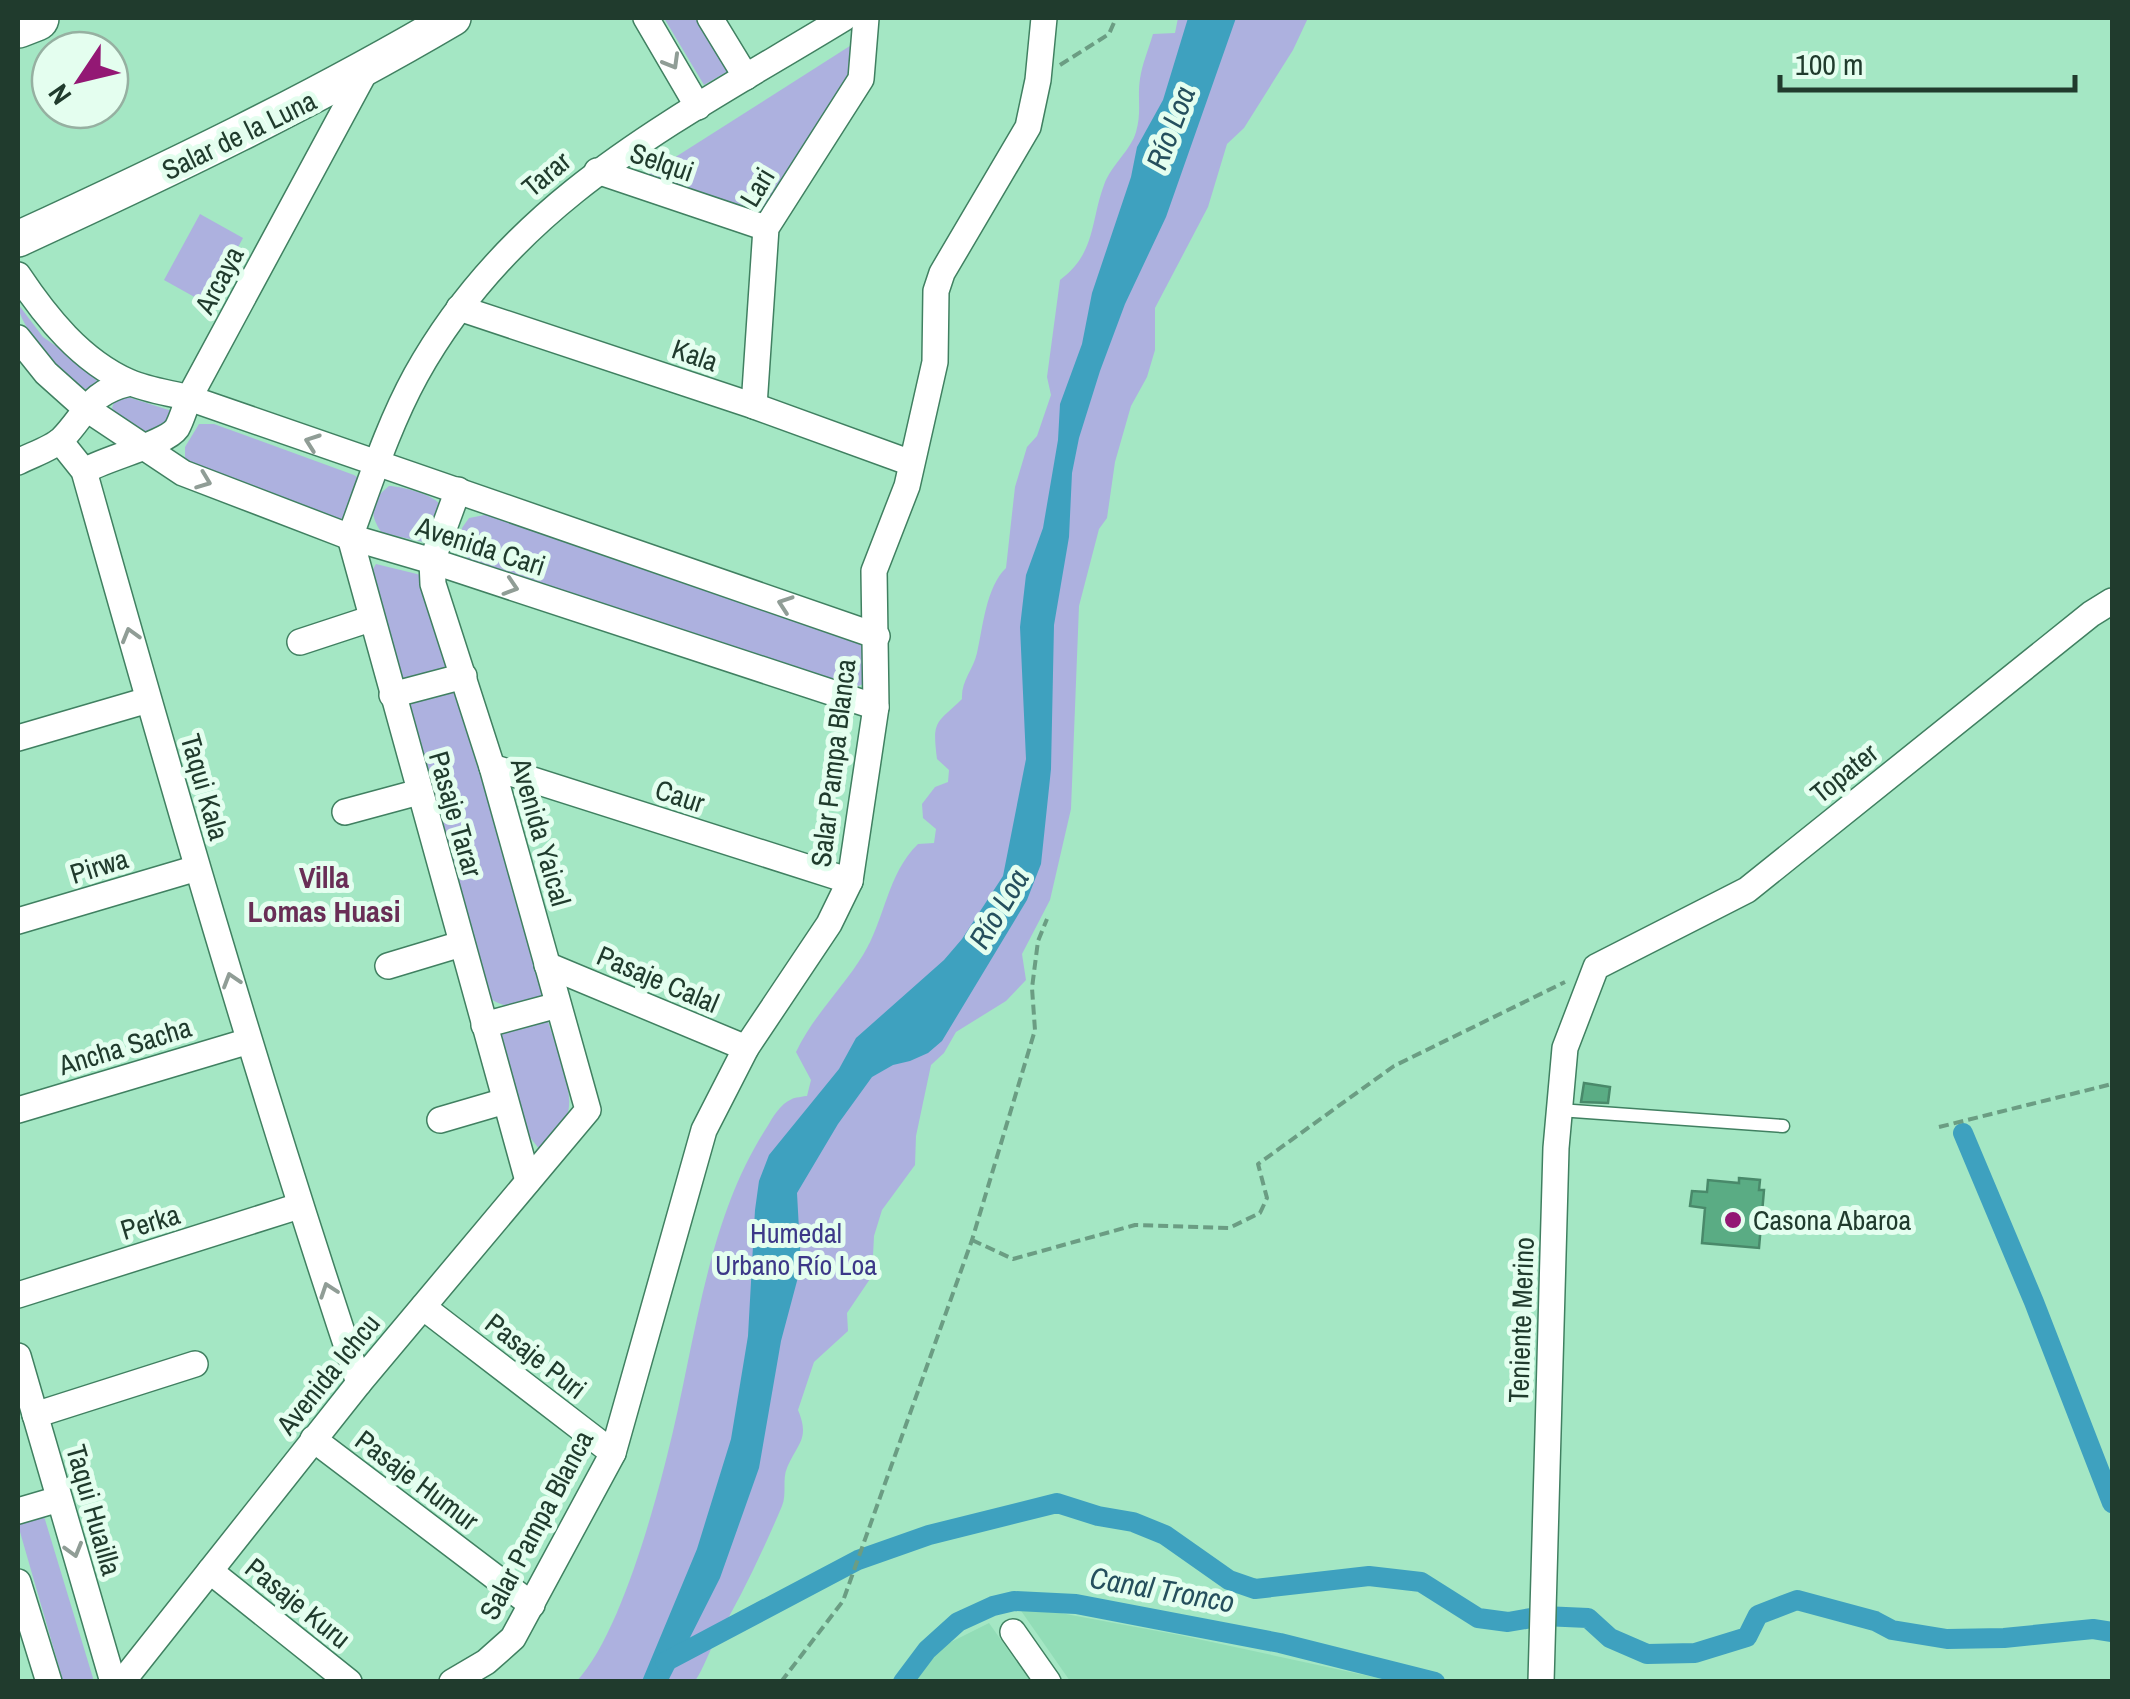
<svg xmlns="http://www.w3.org/2000/svg" width="2130" height="1699" font-family="'Archivo Narrow',sans-serif">
  <rect width="100%" height="100%" fill="#a4e7c4"/>
  <g fill="#92ddb7">
    <polygon points="1017,1605 1179,1635 1392,1681 1070,1681"/>
    <polygon points="989,1623 1030,1681 910,1681 939,1648"/>
  </g>
  <g fill="#adb1df">
    <polygon points="664,18 699,18 730,70 704,85"/>
    <path d="M1178,18H1308L1293,50L1244,128L1227,144L1208,207L1155,308V350L1147,377L1131,406L1115,462L1107,518L1099,529L1079,606L1071,809L1050,900L1022,954L1026,980L1006,1001L956,1032L944,1053L931,1065L916,1136L915,1165L882,1210L874,1236L872,1276L847,1313L848,1331L814,1362L798,1410C810,1439 798,1442 787,1468C782,1479 787,1494 782,1506C763,1551 741,1597 716,1640C708,1653 704,1668 695,1681L576,1682C618,1638 652,1516 667,1456C695,1348 705,1222 767,1127C773,1117 780,1104 792,1099C793,1098 805,1096 807,1096L811,1080L796,1052C813,1016 842,989 863,955C885,920 887,874 918,844L934,843L936,829L923,818L922,804L935,787L948,782L949,770L937,759C932,720 936,724 962,699C961,681 973,670 977,653C983,627 986,587 1006,568L1015,487L1027,447L1037,436L1051,395L1047,377L1060,280C1096,253 1090,223 1104,185C1111,165 1131,150 1136,132C1142,111 1137,98 1140,79C1142,64 1149,48 1153,34L1175,33Z"/>
    <polygon points="853,44 848,89 761,213 644,177"/>
    <polygon points="200,214 243,238 207,304 164,280"/>
    <path d="M18,304L43,337L96,374L97,383L89,390C68,385 18,326 18,304Z"/>
    <path d="M128,397L175,412L178,416L151,435C137,431 120,420 112,408L114,402Z"/>
    <polygon points="199,424 214,424 354,475 363,481 348,518 338,519 196,469 185,461 185,447"/>
    <path d="M389,486C400,486 438,495 441,507C443,513 439,525 438,532L424,542L382,533C368,514 371,500 389,486Z"/>
    <polygon points="490,514 860,642 870,655 866,683 853,688 472,565 460,548 462,528 469,518"/>
    <polygon points="376,564 421,575 453,669 401,683 369,576"/>
    <path d="M448,688L459,693L544,987L541,998C522,1005 509,1011 491,999L407,710L411,702Z"/>
    <path d="M546,1015C553,1040 578,1094 566,1118C560,1129 548,1140 540,1150L529,1136L500,1030Z"/>
    <polygon points="43,1513 93,1678 92,1681 63,1681 18,1525 18,1517"/>
  </g>
  <polygon fill="#3ea1bf" points="1188,18 1236,18 1166,217 1125,304 1100,371 1079,438 1072,473 1069,537 1054,625 1051,769 1041,864 1027,900 942,1041 928,1053 910,1061 893,1065 872,1077 838,1124 797,1193 801,1266 781,1341 759,1468 720,1578 668,1681 642,1681 697,1549 731,1439 748,1336 755,1210 759,1181 769,1155 839,1069 856,1038 944,960 962,939 1003,876 1026,759 1020,627 1026,575 1043,528 1058,440 1060,404 1082,344 1092,293 1131,177 1137,147 1163,100"/>
  <g fill="none" stroke-linecap="round" stroke-linejoin="round">
    <g stroke="#3ea1bf" stroke-width="20">
      <polyline points="1963,1133 2034,1302 2112,1503"/>
      <polyline points="665,1662 858,1560 929,1535 1057,1503 1098,1516 1133,1522 1165,1535 1229,1580 1255,1589 1369,1576 1421,1582 1478,1618 1508,1622 1543,1616 1588,1618 1610,1638 1647,1654 1695,1653 1747,1637 1758,1615 1797,1600 1875,1621 1892,1630 1947,1639 2004,1638 2093,1629 2112,1632"/>
      <polyline points="903,1682 927,1650 958,1622 993,1606 1014,1601 1076,1604 1280,1643 1435,1682"/>
    </g>
  </g>
  <g fill="#5aac84" stroke="#49896a" stroke-width="2.5">
    <polygon points="1584,1083 1610,1087 1608,1103 1581,1102"/>
    <polygon points="1739,1178 1760,1180 1759,1190 1764,1190 1759,1248 1702,1243 1705,1208 1690,1206 1692,1191 1707,1192 1708,1180 1739,1183"/>
  </g>
  <g fill="none" stroke-linecap="round" stroke-linejoin="round">
    <g stroke="#408061" stroke-width="15">
      <polyline id="lane" points="1559,1110 1783,1126"/>
    </g>
    <g stroke="#408061" stroke-width="28">
      <g id="street">
        <polyline points="646,18 698,107"/>
        <polyline points="710,18 746,77"/>
        <polyline points="597,171 766,228"/>
        <path d="M18,275C46,317 81,361 129,382C147,390 170,393 189,398L877,636"/>
        <polyline points="459,308 754,406 911,463"/>
        <polyline points="18,338 46,373 84,407 183,473 350,537 432,561 876,707"/>
        <polyline points="754,406 766,228 861,79 866,18"/>
        <path d="M60,441L84,471C170,777 258,1082 359,1383"/>
        <path d="M18,462C31,455 51,449 62,439C88,412 88,393 130,383"/>
        <path d="M84,471C106,458 166,444 177,428C182,419 185,407 189,398L366,70"/>
        <polyline points="300,642 370,619"/>
        <polyline points="392,695 464,676"/>
        <polyline points="18,738 148,700"/>
        <polyline points="492,767 850,881"/>
        <polyline points="345,812 419,792"/>
        <polyline points="18,921 197,868"/>
        <polyline points="547,965 746,1048"/>
        <polyline points="388,966 461,944"/>
        <polyline points="484,1025 558,1005"/>
        <polyline points="18,1110 249,1041"/>
        <polyline points="440,1120 505,1101"/>
        <path d="M528,1181L350,537C370,483 388,426 416,375C515,197 677,120 844,18"/>
        <polyline points="18,1295 299,1206"/>
        <polyline points="423,1307 613,1453"/>
        <polyline points="18,1356 113,1682"/>
        <polyline points="35,1415 195,1364"/>
        <polyline points="313,1439 532,1605"/>
        <polyline points="18,1511 59,1499"/>
        <polyline points="210,1571 349,1682"/>
        <polyline points="18,1582 49,1682"/>
        <polyline points="1013,1632 1048,1682"/>
        <polyline points="122,1682 359,1383 588,1110 492,767 433,584 432,561 458,490"/>
        <polyline points="452,1682 486,1662 513,1638 613,1453 704,1130 746,1048 829,924 850,881 876,707 874,571 907,486 935,362 936,291 942,273 1028,127 1038,80 1044,18"/>
        <polyline points="1541,1682 1556,1148 1565,1048 1596,967 1747,890 2091,614 2112,601"/>
      </g>
    </g>
    <g stroke="#408061" stroke-width="38">
      <path id="secondary" d="M18,239C166,171 312,101 453,18"/>
    </g>
    <g stroke="#408061" stroke-width="48">
      <polyline id="highway" points="18,25 36,18"/>
    </g>
    <g stroke="#6b9d83" stroke-width="4" stroke-dasharray="10 5" stroke-linecap="butt">
      <polyline points="1060,65 1109,34 1116,18"/>
      <polyline points="1939,1127 2112,1084"/>
      <polyline points="972,1240 1013,1259 1135,1225 1229,1228 1260,1213 1267,1198 1258,1164 1394,1066 1565,982"/>
      <polyline points="781,1682 843,1601 972,1240 1035,1030 1032,988 1038,941 1047,919"/>
    </g>
    <use href="#lane" stroke="#fff" stroke-width="12"/>
    <use href="#street" stroke="#fff" stroke-width="25"/>
    <use href="#secondary" stroke="#fff" stroke-width="35"/>
    <use href="#highway" stroke="#fff" stroke-width="45"/>
  </g>
  <defs><path id="oneway-chevron" d="M-2-3.5L2.5 0L-2 3.5" fill="none" stroke-width="1.6" stroke-linecap="round" stroke-linejoin="round" transform="scale(2.5)"/></defs>
  <g stroke="#909d96">
    <use href="#oneway-chevron" transform="translate(672 62) rotate(60)"/>
    <use href="#oneway-chevron" transform="translate(312 442) rotate(-160)"/>
    <use href="#oneway-chevron" transform="translate(204 481) rotate(21)"/>
    <use href="#oneway-chevron" transform="translate(511 587) rotate(18)"/>
    <use href="#oneway-chevron" transform="translate(785 604) rotate(-161)"/>
    <use href="#oneway-chevron" transform="translate(130 635) rotate(-106)"/>
    <use href="#oneway-chevron" transform="translate(231 980) rotate(-107)"/>
    <use href="#oneway-chevron" transform="translate(328 1290) rotate(-109)"/>
    <use href="#oneway-chevron" transform="translate(74 1550) rotate(74)"/>
  </g>
  <circle fill="#931874" stroke="#e4feef" stroke-width="4" cx="1733" cy="1220" r="10"/>
  <g text-anchor="middle" stroke-width="10" stroke-linejoin="round" paint-order="stroke">
    <g font-size="28" fill="#203b2d" stroke="#e4feef">
      <text transform="translate(239 135) rotate(-26)" y="10">Salar de la Luna</text>
      <text transform="translate(662 162) rotate(19)" y="10">Selqui</text>
      <text transform="translate(546 174) rotate(-40)" y="10">Tarar</text>
      <text transform="translate(757 187) rotate(-59)" y="10">Lari</text>
      <text transform="translate(219 280) rotate(-62)" y="10">Arcaya</text>
      <text transform="translate(695 355) rotate(19)" y="10">Kala</text>
      <text transform="translate(481 546) rotate(18)" y="10">Avenida Cari</text>
      <text transform="translate(833 763) rotate(-83)" y="10">Salar Pampa Blanca</text>
      <text transform="translate(1844 773) rotate(-39)" y="10">Topater</text>
      <text transform="translate(205 787) rotate(74)" y="10">Taqui Kala</text>
      <text transform="translate(680 796) rotate(18)" y="10">Caur</text>
      <text transform="translate(456 814) rotate(74)" y="10">Pasaje Tarar</text>
      <text transform="translate(541 832) rotate(74)" y="10">Avenida Yaical</text>
      <text transform="translate(99 866) rotate(-17)" y="10">Pirwa</text>
      <text transform="translate(658 979) rotate(23)" y="10">Pasaje Calal</text>
      <text transform="translate(125 1046) rotate(-17)" y="10">Ancha Sacha</text>
      <text transform="translate(150 1222) rotate(-17)" y="10">Perka</text>
      <text transform="translate(1521 1320) rotate(-88)" y="10">Teniente Merino</text>
      <text transform="translate(536 1356) rotate(38)" y="10">Pasaje Puri</text>
      <text transform="translate(328 1374) rotate(-51)" y="10">Avenida Ichcu</text>
      <text transform="translate(417 1480) rotate(37)" y="10">Pasaje Humur</text>
      <text transform="translate(94 1510) rotate(74)" y="10">Taqui Huailla</text>
      <text transform="translate(536 1525) rotate(-62)" y="10">Salar Pampa Blanca</text>
      <text transform="translate(298 1603) rotate(39)" y="10">Pasaje Kuru</text>
    </g>
    <g font-size="28" fill="#203b2d" stroke="#e4feef" text-anchor="start">
      <text x="1753" y="1230">Casona Abaroa</text>
    </g>
    <g font-size="28" fill="#3c3888" stroke="#e4feef">
      <text x="796" y="1243">Humedal<tspan x="796" dy="32">Urbano Río Loa</tspan></text>
    </g>
    <g font-size="30" font-style="italic" fill="#254f5d" stroke="#e4feef">
      <text transform="translate(1171 128) rotate(-69)" y="10">Río Loa</text>
      <text transform="translate(999 909) rotate(-59)" y="10">Río Loa</text>
      <text transform="translate(1162 1590) rotate(10)" y="10">Canal Tronco</text>
    </g>
    <g font-size="30" font-weight="bold" fill="#692e56" stroke="#e4feef">
      <text x="324" y="888">Villa<tspan x="324" dy="34">Lomas Huasi</tspan></text>
    </g>
  </g>
  <rect width="2130" height="1699" fill="none" stroke="#203b2d" stroke-width="40"/>
  <g transform="translate(80 80) rotate(235)"><circle r="48" fill="#e4feef" stroke="#96b0a1" stroke-width="2.5"/>
  <path d="M0-8L18 38L0 25L-18 38Z" fill="#931874"/>
  <text y="-15" font-size="28" font-weight="bold" text-anchor="middle" fill="#203b2d">N</text>
  </g>
  <path d="M1780 75v15h295v-15" fill="none" stroke="#203b2d" stroke-width="5"/>
  <text x="1795" y="75" font-size="30" fill="#203b2d" stroke="#e4feef" stroke-width="8" paint-order="stroke">100 m</text>
</svg>
